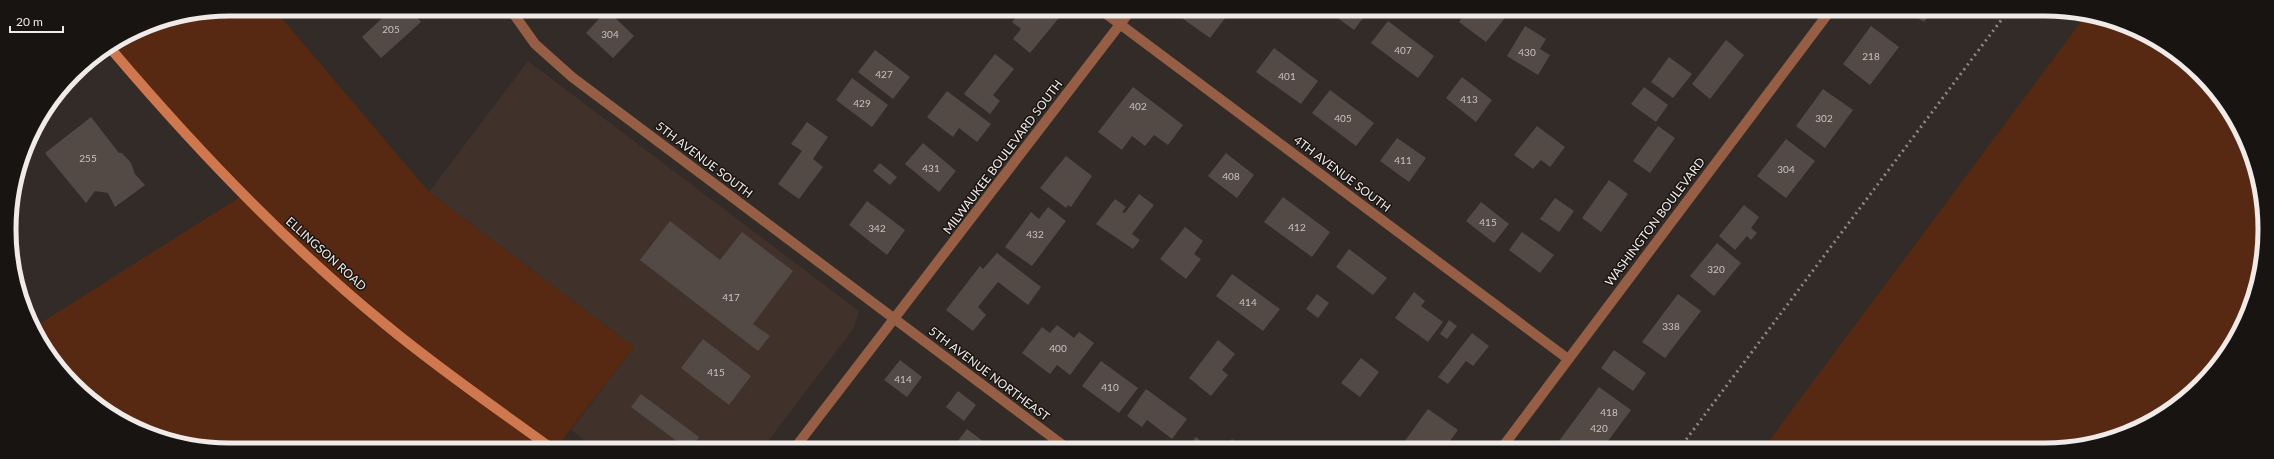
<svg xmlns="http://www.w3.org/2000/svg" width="2274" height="459" font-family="Lato,sans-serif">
  <rect width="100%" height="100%" fill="#332b27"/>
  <polygon fill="#40312b" points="528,61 859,311 854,328 762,449 595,448 571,430 634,347 429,192"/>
  <g fill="#572912">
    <polygon points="230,9 292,9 280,16 429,192 634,347 556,448 201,448 132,427 64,375 36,326 243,195 111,49 145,26"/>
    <polygon points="2086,15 2155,38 2219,95 2257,172 2263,258 2242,327 2200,386 2142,427 2059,450 1763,449"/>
  </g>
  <g fill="#534a45">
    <polygon points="392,9 409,9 421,22 381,58 362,37"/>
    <polygon points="654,9 666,9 660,15"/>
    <polygon points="607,10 634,36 613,58 586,33"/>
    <polygon points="1022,10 1059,10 1063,13 1030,53 1013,39 1021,29 1012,22"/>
    <polygon points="1189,10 1217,10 1226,17 1210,38 1183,19"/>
    <polygon points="1327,10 1369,10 1354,30"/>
    <polygon points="1468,10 1511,10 1486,42 1459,22"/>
    <polygon points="1908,11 1932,11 1924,22"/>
    <polygon points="1388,21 1434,56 1418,78 1371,43"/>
    <polygon points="1525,26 1546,39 1540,49 1550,55 1538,75 1507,56"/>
    <polygon points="1871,26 1899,47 1870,85 1843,64"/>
    <polygon points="1726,40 1744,55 1710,99 1692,84"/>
    <polygon points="1274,48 1318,81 1301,104 1256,72"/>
    <polygon points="875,50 910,77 893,99 858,72"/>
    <polygon points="995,54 1014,69 993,95 1000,101 990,114 964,94"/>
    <polygon points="1669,57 1692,74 1673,98 1651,82"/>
    <polygon points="1462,77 1492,100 1476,122 1446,98"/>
    <polygon points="852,78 888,105 872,127 836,100"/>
    <polygon points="1133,87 1183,125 1168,145 1154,135 1145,146 1132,136 1122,150 1098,132"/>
    <polygon points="1644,87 1668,105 1656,122 1631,104"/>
    <polygon points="1823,89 1853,110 1825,148 1796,126"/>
    <polygon points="1330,90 1374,123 1356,146 1312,113"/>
    <polygon points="947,91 991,124 977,142 959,128 953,137 927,117"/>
    <polygon points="91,117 119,153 122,153 131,163 135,174 145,185 115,207 108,193 95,191 86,203 45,153"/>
    <polygon points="807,122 828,137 813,159 823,167 799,199 778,184 802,151 791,144"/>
    <polygon points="1537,126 1565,147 1550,167 1541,160 1533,169 1514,155"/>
    <polygon points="1658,126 1675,138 1650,173 1633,161"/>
    <polygon points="1397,138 1426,158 1409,182 1380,161"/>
    <polygon points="1786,139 1815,161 1786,198 1757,176"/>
    <polygon points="923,143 956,171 939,192 905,164"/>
    <polygon points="1226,153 1254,175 1237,198 1208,176"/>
    <polygon points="1066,156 1092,176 1071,207 1068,205 1066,208 1040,188"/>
    <polygon points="880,163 897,177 890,185 873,171"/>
    <polygon points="1609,180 1628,194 1601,232 1582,218"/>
    <polygon points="1139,194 1154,205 1132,234 1140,240 1133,249 1096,224 1115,199 1126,207 1122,212 1125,213"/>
    <polygon points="1283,197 1330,232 1312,257 1264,222"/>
    <polygon points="1555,198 1574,211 1559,232 1540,219"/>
    <polygon points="867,201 905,230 887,255 849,225"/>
    <polygon points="1481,202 1509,224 1494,243 1466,221"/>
    <polygon points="1744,205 1759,217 1751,228 1757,233 1751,240 1747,236 1735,250 1719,236"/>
    <polygon points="1048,207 1066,221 1032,266 1005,247 1031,212 1039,219"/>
    <polygon points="670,221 720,260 742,232 793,271 753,324 770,336 758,351 640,260"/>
    <polygon points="1185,227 1203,241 1194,254 1201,259 1186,279 1160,259"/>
    <polygon points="1522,232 1554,255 1540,273 1509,250"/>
    <polygon points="1717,243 1741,263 1714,296 1690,276"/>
    <polygon points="1349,249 1387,278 1373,295 1336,267"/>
    <polygon points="997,253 1041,287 1028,305 998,282 978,307 986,315 973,331 946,310 980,266 983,269"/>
    <polygon points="1232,274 1280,309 1263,331 1216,296"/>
    <polygon points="1414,292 1425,301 1421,306 1443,322 1428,342 1395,318"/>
    <polygon points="1317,294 1329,303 1318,318 1306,309"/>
    <polygon points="1678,294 1701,311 1665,358 1642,342"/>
    <polygon points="1449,320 1457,326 1447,339 1440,334"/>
    <polygon points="1057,325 1074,338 1079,332 1094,343 1070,375 1057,365 1050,374 1022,353 1042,327 1050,333"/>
    <polygon points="1472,333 1489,346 1473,366 1466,361 1448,384 1438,377"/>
    <polygon points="703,339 751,376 729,405 681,368"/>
    <polygon points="1218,340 1235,354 1222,370 1228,375 1211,396 1189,378"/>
    <polygon points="1614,350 1646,373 1633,391 1601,368"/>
    <polygon points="1361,358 1379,372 1360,397 1341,383"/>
    <polygon points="900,360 922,377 907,397 884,380"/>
    <polygon points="1101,361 1138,388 1119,413 1082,386"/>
    <polygon points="1599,387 1631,410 1602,449 1561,449 1556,445"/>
    <polygon points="1146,389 1187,419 1172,439 1147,420 1142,427 1127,416"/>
    <polygon points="958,391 976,405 964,421 946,407"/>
    <polygon points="641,394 699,437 691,449 686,448 631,407"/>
    <polygon points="1428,409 1458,430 1444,449 1399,449"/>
    <polygon points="967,429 993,449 957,449 954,446"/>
    <polygon points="1196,437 1210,449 1186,449"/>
    <polygon points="1232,439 1245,449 1223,449"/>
  </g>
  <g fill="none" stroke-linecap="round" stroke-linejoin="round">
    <g stroke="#955e45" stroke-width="10">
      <polyline points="510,9 535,44 572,77 1068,449"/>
      <polyline points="1101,10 1568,359"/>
      <polyline points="1501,449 1830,11"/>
    </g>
    <polyline stroke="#955e45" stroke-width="10" points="794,449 1131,10"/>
    <path stroke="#cf784f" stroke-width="10" d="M111,49C195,148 285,243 386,325C439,369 496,408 551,448"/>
    <polyline stroke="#8f8885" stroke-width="3" stroke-dasharray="2 4" stroke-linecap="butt" points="1679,449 2008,11"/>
  </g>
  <g text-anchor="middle" stroke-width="3" stroke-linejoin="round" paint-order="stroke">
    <g font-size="10" fill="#c9c2bf">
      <text x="391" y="33">205</text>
      <text x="610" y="38">304</text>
      <text x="1403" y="54">407</text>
      <text x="1527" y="56">430</text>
      <text x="1871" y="60">218</text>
      <text x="884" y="78">427</text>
      <text x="1287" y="80">401</text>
      <text x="1469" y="103">413</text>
      <text x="862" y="107">429</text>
      <text x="1138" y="110">402</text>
      <text x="1343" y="122">405</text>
      <text x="1824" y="122">302</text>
      <text x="88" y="162">255</text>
      <text x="1403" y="164">411</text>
      <text x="931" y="172">431</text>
      <text x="1786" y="173">304</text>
      <text x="1231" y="180">408</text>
      <text x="1488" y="226">415</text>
      <text x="1297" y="231">412</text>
      <text x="877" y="232">342</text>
      <text x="1035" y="238">432</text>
      <text x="1716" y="273">320</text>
      <text x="731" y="301">417</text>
      <text x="1248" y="306">414</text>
      <text x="1671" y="330">338</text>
      <text x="1058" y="352">400</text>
      <text x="716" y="376">415</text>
      <text x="903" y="383">414</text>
      <text x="1110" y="391">410</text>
      <text x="1609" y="416">418</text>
      <text x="1599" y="432">420</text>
    </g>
    <g font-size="12" fill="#f0eae8" stroke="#181412">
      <text transform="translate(1003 157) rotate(-53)" y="4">MILWAUKEE BOULEVARD SOUTH</text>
      <text transform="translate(704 160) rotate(37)" y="4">5TH AVENUE SOUTH</text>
      <text transform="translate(1342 174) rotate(37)" y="4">4TH AVENUE SOUTH</text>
      <text transform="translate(1655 222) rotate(-53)" y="4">WASHINGTON BOULEVARD</text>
      <text transform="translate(326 254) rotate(42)" y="4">ELLINGSON ROAD</text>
      <text transform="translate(989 374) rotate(37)" y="4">5TH AVENUE NORTHEAST</text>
    </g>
  </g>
  <path d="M0 0H2274V459H0ZM229 16H2045A213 213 0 0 1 2258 229V230A213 213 0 0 1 2045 443H229A213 213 0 0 1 16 230V229A213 213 0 0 1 229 16Z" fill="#181412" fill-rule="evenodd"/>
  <path fill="none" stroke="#f0eae8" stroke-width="5" d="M229 16H2045A213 213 0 0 1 2258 229V230A213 213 0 0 1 2045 443H229A213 213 0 0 1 16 230V229A213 213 0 0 1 229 16Z"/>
  <path d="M10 26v6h53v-6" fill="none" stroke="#f0eae8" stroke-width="2"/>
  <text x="16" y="26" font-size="12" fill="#f0eae8" stroke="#181412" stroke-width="3" paint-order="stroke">20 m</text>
</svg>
